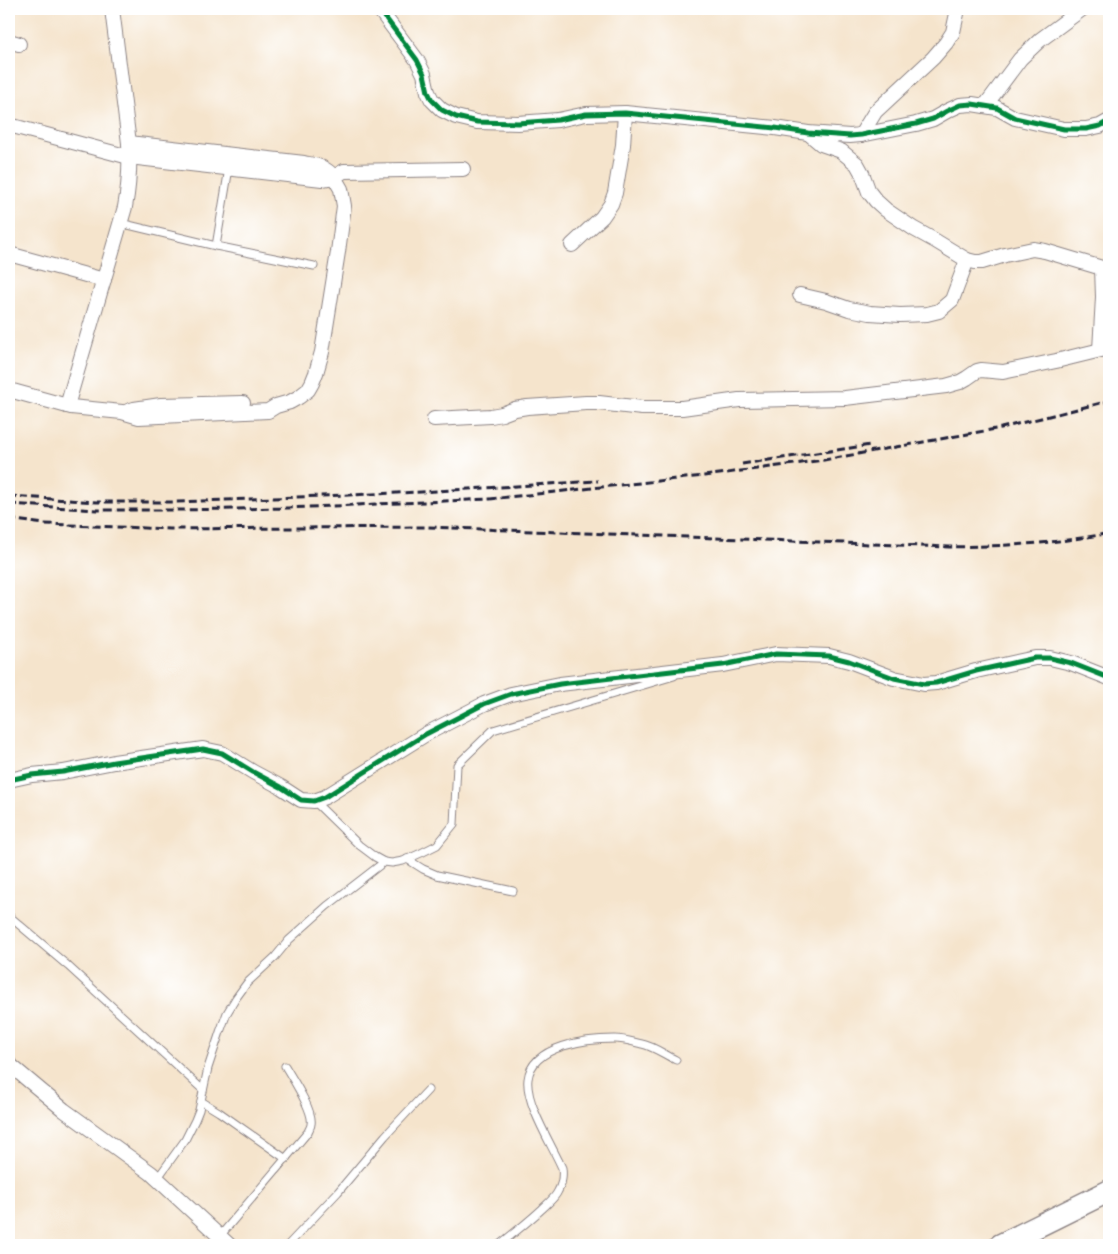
<svg xmlns="http://www.w3.org/2000/svg" width="1118" height="1254" font-family="Pangolin,sans-serif">
  <rect width="100%" height="100%" fill="#fff"/>
  <filter id="ink" filterUnits="userSpaceOnUse"><feTurbulence type="fractalNoise" baseFrequency=".02" numOctaves="2"/><feDisplacementMap in="SourceGraphic" scale="10" xChannelSelector="R" yChannelSelector="G"/><feConvolveMatrix kernelMatrix="1 2 1 2 8 2 1 2 1" color-interpolation-filters="sRGB"/></filter>
  <filter id="wash" filterUnits="userSpaceOnUse"><feTurbulence type="fractalNoise" baseFrequency=".0096" numOctaves="4" result="noise"/><feDisplacementMap in="SourceGraphic" scale="20" xChannelSelector="R" yChannelSelector="G"/><feGaussianBlur stdDeviation="1.12" result="paint"/><feColorMatrix in="noise" values="0 0 0 0 0 0 0 0 0 0 0 0 0 0 0 0 0 1.4 0 .05"/><feComposite in="paint" operator="in"/></filter>
  <g filter="url(#wash)">
    <rect width="100%" height="100%" fill="#f5e4cc"/>
  </g>
  <g filter="url(#ink)">
    <g fill="none" stroke-linecap="round" stroke-linejoin="round">
      <g stroke="#8c8384" stroke-width="9">
        <g id="service">
          <polyline points="120,223 216,246 314,266"/>
          <polyline points="216,246 229,168"/>
          <polyline points="314,801 359,845 375,857 384,862 392,863 403,861 421,853 437,845 454,824 457,765 493,730 674,676"/>
          <polyline points="407,859 423,869 437,875 513,891"/>
          <polyline points="9,916 68,966 203,1090"/>
          <polyline points="201,1101 219,1112 286,1159"/>
          <polyline points="157,1179 185,1140 195,1120 199,1110 208,1068 220,1032 227,1013 236,998 247,983 275,957 289,940 327,906 384,862"/>
          <path d="M220,1236L308,1132C309,1129 311,1127 311,1124C314,1111 292,1078 285,1066"/>
          <polyline points="288,1245 338,1192 385,1136 428,1090"/>
          <path d="M499,1245C514,1233 528,1222 542,1209C548,1203 555,1198 558,1191C562,1184 563,1176 562,1168C552,1145 525,1103 528,1079C532,1045 588,1039 615,1039C624,1039 633,1042 642,1044C653,1046 665,1055 676,1060"/>
        </g>
      </g>
      <g stroke="#8c8384" stroke-width="16">
        <g id="minor">
          <polyline points="379,9 417,60 424,74 428,92 432,100 442,110 456,117 477,122 518,123 558,120 586,114 625,113 775,128 808,133 850,136 861,135 916,124 933,119 947,111 960,105 972,104 997,108 1015,118 1064,129 1086,129 1100,126 1109,121"/>
          <polyline points="9,41 19,44"/>
          <polyline points="985,106 1020,59 1040,40 1082,9"/>
          <path d="M9,125L129,157L322,179L334,177C324,166 318,166 304,163L129,143"/>
          <polyline points="808,133 821,144 841,151 857,164 862,173 869,192 876,201 886,210 914,229 934,240 967,260 975,262 982,262 1005,255 1033,249 1045,251 1102,268 1109,269"/>
          <polyline points="861,135 875,112 933,58 946,43 953,32 958,9"/>
          <polyline points="572,245 602,217 611,204 615,193 623,145 625,113"/>
          <polyline points="9,254 104,280"/>
          <polyline points="800,295 826,301 849,309 870,313 900,315 927,314 939,311 952,300 967,260"/>
          <polyline points="1100,350 1103,297 1102,268"/>
          <polyline points="9,390 71,407 122,412 139,417 268,411 276,406 290,402 299,397 308,390 312,383 316,373 322,352 338,252 344,206 341,189 334,177 344,171 463,169"/>
          <path d="M67,406L125,207C129,186 130,164 129,143L112,9"/>
          <polyline points="128,411 134,409 161,405 243,403"/>
          <polyline points="434,419 491,416 502,414 515,409 527,407 586,403 599,403 642,408 682,408 739,400 845,398 946,386 960,382 967,378 977,371 981,370 1003,372 1056,361 1109,348"/>
          <polyline points="9,780 32,775 63,772 114,762 203,749 222,753 253,772 281,787 301,800 314,801 325,797 426,734 484,704 511,694 560,684 723,665 776,654 829,656 849,661 894,678 924,684 936,683 976,671 1035,658 1050,658 1071,663 1109,678"/>
          <polyline points="9,1064 64,1110 151,1173 229,1245"/>
        </g>
      </g>
      <g stroke="#8c8384" stroke-width="24">
        <polyline id="primary" points="1000,1245 1109,1191"/>
      </g>
      <use href="#service" stroke="#fff" stroke-width="7"/>
      <use href="#minor" stroke="#fff" stroke-width="14"/>
      <use href="#primary" stroke="#fff" stroke-width="21"/>
      <g stroke="#22223b" stroke-width="3" stroke-dasharray="8 4" stroke-linecap="butt">
        <polyline points="742,464 871,445"/>
        <polyline points="9,496 97,502 177,502 421,492 598,481"/>
        <polyline points="9,504 97,510 178,510 288,508 490,499 704,476 824,460 1001,428 1109,401"/>
        <path d="M9,519L44,524L170,529L428,527L949,547C1002,546 1057,544 1109,533"/>
      </g>
      <g stroke="#fff" stroke-width="8">
        <g id="cycleway">
          <polyline points="379,9 417,60 424,74 428,92 432,100 442,110 456,117 477,122 518,123 558,120 586,114 625,113 775,128 808,133 850,136 861,135 916,124 933,119 947,111 960,105 972,104 997,108 1015,118 1064,129 1086,129 1100,126 1109,121"/>
          <polyline points="9,780 32,775 63,772 114,762 203,749 222,753 253,772 281,787 301,800 314,801 325,797 426,734 484,704 511,694 560,684 723,665 776,654 829,656 849,661 894,678 924,684 936,683 976,671 1035,658 1050,658 1071,663 1109,678"/>
        </g>
      </g>
      <use href="#cycleway" stroke="#00873e" stroke-width="5"/>
    </g>
  </g>
  <rect width="1118" height="1254" fill="none" stroke="#fff" stroke-width="30"/>
</svg>
